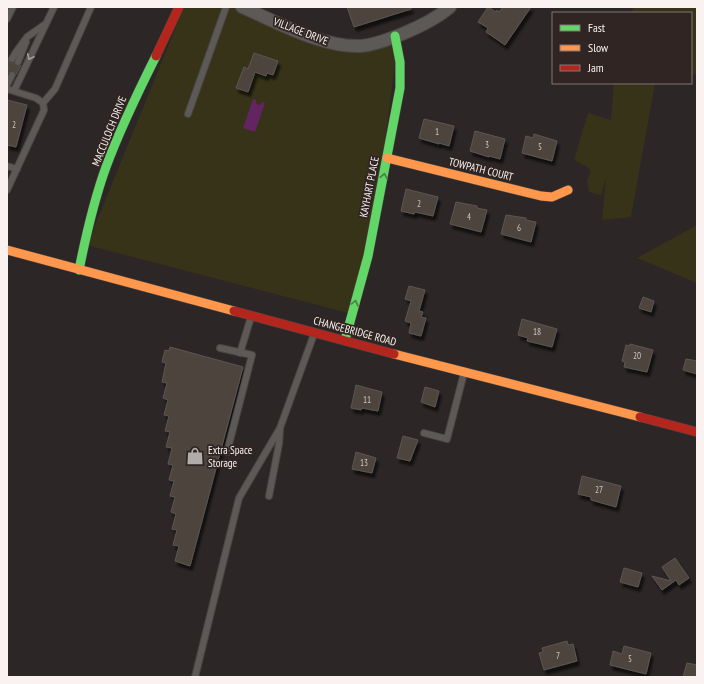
<svg xmlns="http://www.w3.org/2000/svg" width="704" height="684" font-family="'PT Sans Narrow',sans-serif">
  <defs>
    <filter id="shadow"><feDropShadow dx="2.5" dy="4.5" stdDeviation="1" flood-color="#0009"/></filter>
  </defs>
  <rect width="100%" height="100%" fill="#2c2726"/>
  <g fill="#363318">
    <polygon points="184,7 250,7 347,42 398,41 372,244 356,315 87,245"/>
    <polygon points="634,7 697,7 697,75 691,74 691,13 631,13"/>
    <polygon points="614,83 655,83 631,217 602,220 606,179 601,195 589,192 587,181 591,170 584,165 574,160 588,113 611,120"/>
    <polygon points="697,225 697,283 637,258"/>
  </g>
  <polygon fill="#622561" points="253,99 256,100 256,103 258,105 261,104 262,102 265,103 255,132 243,128"/>
  <g fill="#4d443c" stroke="#5a5654" filter="url(#shadow)">
    <polygon points="347,7 411,7 411,9 354,27"/>
    <polygon points="488,7 496,12 497,10 499,12 503,7 531,7 505,45 486,32 488,28 478,22"/>
    <polygon points="254,53 278,61 273,75 267,73 266,76 255,72 248,92 236,88 244,67 248,69"/>
    <polygon points="7,57 10,63 14,63 17,66 21,65 16,75 14,71 7,73"/>
    <polygon points="7,100 27,105 16,147 7,145"/>
    <polygon points="424,119 454,126 449,146 439,143 439,144 419,138"/>
    <polygon points="475,131 505,139 500,159 489,156 489,157 470,151"/>
    <polygon points="534,134 557,141 552,161 522,153 526,136 533,138"/>
    <polygon points="406,189 438,197 433,216 415,212 414,214 401,211"/>
    <polygon points="456,202 477,206 477,208 487,210 481,232 450,224"/>
    <polygon points="506,215 526,218 526,220 536,222 531,242 501,234"/>
    <polygon points="409,286 425,290 419,311 423,312 421,317 426,318 421,336 409,333 411,323 405,321 411,301 405,299"/>
    <polygon points="643,297 654,301 651,312 639,308"/>
    <polygon points="522,319 557,329 552,347 527,341 528,338 518,335"/>
    <polygon points="630,344 653,350 647,372 624,367 625,362 622,361 626,345 630,346"/>
    <polygon points="170,347 243,367 190,566 175,561 179,546 173,545 177,530 172,529 176,514 171,512 175,497 170,496 174,481 169,480 173,465 168,464 172,448 166,447 170,432 165,431 169,416 164,415 168,400 163,398 167,383 162,382 166,363 162,362 165,350 169,351"/>
    <polygon points="686,359 697,361 697,374 683,370"/>
    <polygon points="356,385 382,392 378,411 362,408 361,410 351,408"/>
    <polygon points="425,387 439,391 435,407 421,402"/>
    <polygon points="403,436 418,440 410,461 397,458"/>
    <polygon points="356,452 376,458 372,473 352,469"/>
    <polygon points="582,476 621,486 616,507 591,500 591,497 578,494"/>
    <polygon points="675,558 689,578 679,585 676,580 662,590 652,576 671,581 662,567"/>
    <polygon points="624,568 642,573 638,587 620,582"/>
    <polygon points="567,641 568,645 573,644 577,661 544,670 539,653 543,652 542,648"/>
    <polygon points="624,646 651,653 646,674 610,665 613,651 622,654"/>
    <polygon points="687,663 697,665 697,677 683,677"/>
  </g>
  <g fill="none" stroke-linecap="round" stroke-linejoin="round">
    <g stroke="#4a4544" stroke-width="8">
      <g id="lane">
        <polyline points="7,19 13,7"/>
        <polyline points="12,59 16,52 27,37 44,25"/>
        <polyline points="18,62 26,42"/>
        <polyline points="7,85 12,75"/>
        <polyline points="7,89 36,98 43,103 44,110 7,190"/>
        <polyline points="14,91 54,7"/>
        <polyline points="43,103 55,89 91,7"/>
        <polyline points="188,114 226,7"/>
        <polyline points="7,166 17,169"/>
        <polyline points="220,348 252,355 227,452"/>
        <polyline points="240,353 251,317"/>
        <polyline points="424,433 447,439 464,373"/>
        <polyline points="269,496 279,444 280,430"/>
        <polyline points="195,677 239,498 280,428 314,334"/>
      </g>
    </g>
    <g stroke="#4a4544" stroke-width="14">
      <path id="street" d="M242,7C277,22 323,48 361,46C375,45 389,39 402,34C419,27 436,19 450,7"/>
    </g>
    <g stroke="#4a4544" stroke-width="10">
      <g id="fast">
        <path d="M79,270C86,235 94,200 106,167C120,129 138,92 156,56"/>
        <polyline points="345,340 368,256 400,88 400,62 395,36"/>
      </g>
    </g>
    <g stroke="#4a4544" stroke-width="10">
      <g id="slow">
        <polyline points="387,158 541,196 552,197 568,190"/>
        <polyline points="7,250 234,311"/>
        <polyline points="394,354 640,417"/>
      </g>
    </g>
    <g stroke="#4a4544" stroke-width="10">
      <g id="jam">
        <polyline points="156,56 179,7"/>
        <polyline points="234,311 394,354"/>
        <polyline points="640,417 697,432"/>
      </g>
    </g>
    <use href="#lane" stroke="#5d5957" stroke-width="6"/>
    <use href="#street" stroke="#5d5957" stroke-width="12"/>
    <use href="#fast" stroke="#63d668" stroke-width="9"/>
    <use href="#slow" stroke="#ff974d" stroke-width="9"/>
    <use href="#jam" stroke="#b3261e" stroke-width="9"/>
  </g>
  <defs><path id="oneway-chevron" d="M-2-3.5L2.5 0L-2 3.5" fill="none" stroke-width="1.6" stroke-linecap="round" stroke-linejoin="round"/></defs>
  <use stroke="#a39e9c" href="#oneway-chevron" transform="translate(30 57) rotate(115)"/>
  <g stroke="#4a7e45">
    <use href="#oneway-chevron" transform="translate(384 176) rotate(-79)"/>
    <use href="#oneway-chevron" transform="translate(355 303) rotate(-75)"/>
  </g>
  <defs>
    <g id="shop-bare" transform="scale(1.38)"><path d="M-5-2.5h2.3a2.7 3.5 0 0 1 5.4 0H5L5.5 6h-11ZM-1.5-2.5h3a1.5 2.3 0 0 0-3 0Z" fill="#b1aba9" stroke="#302522" stroke-width="2.5" paint-order="stroke"/></g>
  </defs>
  <g fill-rule="evenodd">
    <use href="#shop-bare" x="195" y="456"/>
  </g>
  <g text-anchor="middle" stroke-width="3.5" stroke-linejoin="round" paint-order="stroke">
    <g font-size="9" fill="#cec6c3">
      <text x="14" y="128">2</text>
      <text x="437" y="135">1</text>
      <text x="487" y="148">3</text>
      <text x="540" y="150">5</text>
      <text x="419" y="207">2</text>
      <text x="469" y="220">4</text>
      <text x="519" y="231">6</text>
      <text x="537" y="335">18</text>
      <text x="637" y="359">20</text>
      <text x="367" y="403">11</text>
      <text x="364" y="466">13</text>
      <text x="599" y="493">27</text>
      <text x="558" y="659">7</text>
      <text x="630" y="662">5</text>
    </g>
    <g font-size="11" fill="#f9f2f0" stroke="#302522">
      <text transform="translate(301 31) rotate(21)" y="4">VILLAGE DRIVE</text>
      <text transform="translate(109 131) rotate(-68)" y="4">MACCULOCH DRIVE</text>
      <text transform="translate(481 169) rotate(14)" y="4">TOWPATH COURT</text>
      <text transform="translate(369 187) rotate(-79)" y="4">KAYHART PLACE</text>
      <text transform="translate(355 331) rotate(15)" y="4">CHANGEBRIDGE ROAD</text>
    </g>
    <g font-size="11" fill="#f9f2f0" stroke="#302522" text-anchor="start">
      <text x="208" y="454">Extra Space<tspan x="208" dy="13">Storage</tspan></text>
    </g>
  </g>
  <rect width="704" height="684" fill="none" stroke="#f9f2f0" stroke-width="16"/>
  <rect x="552" y="12" width="140" height="72" fill="#302522" stroke="#807774"/>
  <rect x="560" y="25" width="20" height="6" fill="#63d668" stroke="#807774"/>
  <text x="588" y="32" font-size="12" fill="#f9f2f0">Fast</text>
  <rect x="560" y="45" width="20" height="6" fill="#ff974d" stroke="#807774"/>
  <text x="588" y="52" font-size="12" fill="#f9f2f0">Slow</text>
  <rect x="560" y="65" width="20" height="6" fill="#b3261e" stroke="#807774"/>
  <text x="588" y="72" font-size="12" fill="#f9f2f0">Jam</text>
</svg>
